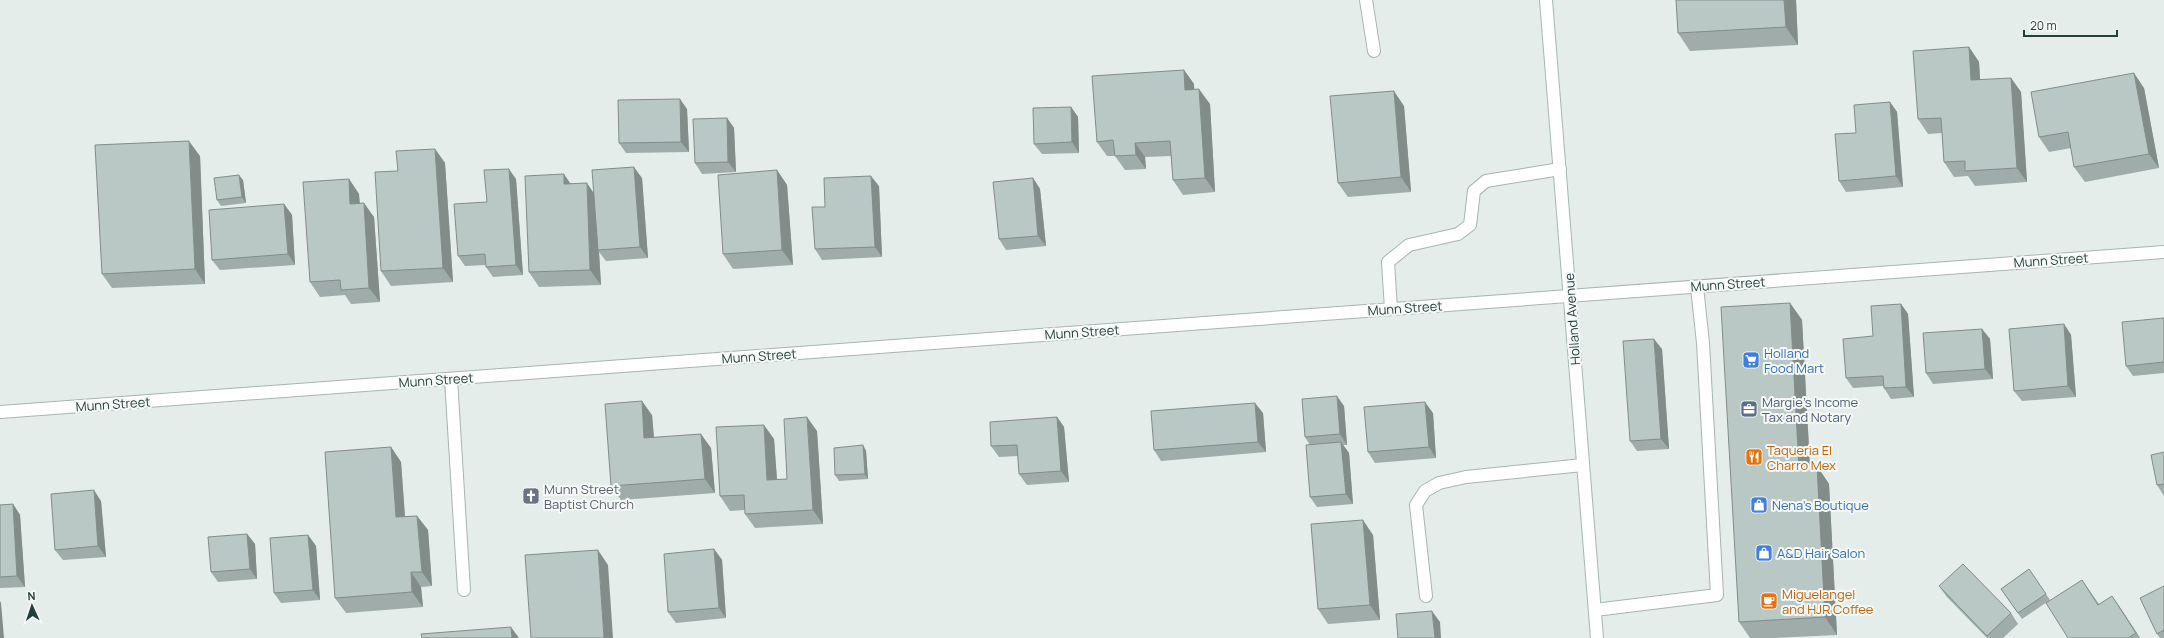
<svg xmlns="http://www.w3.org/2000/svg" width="2164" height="638" font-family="Manrope,sans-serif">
  <rect width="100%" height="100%" fill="#e4edea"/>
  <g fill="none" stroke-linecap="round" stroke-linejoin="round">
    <g stroke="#a7b5b2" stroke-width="14">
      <g id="lane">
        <polyline points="1366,0 1374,51"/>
        <polyline points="1391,309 1388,262 1409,245 1458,234 1470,225 1474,191 1486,181 1560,169"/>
        <polyline points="451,379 464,590"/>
        <polyline points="1426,596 1416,505 1425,491 1439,483 1466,477 1583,465"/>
        <polyline points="1595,610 1717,595 1703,343 1697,287"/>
      </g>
    </g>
    <g stroke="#a7b5b2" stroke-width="14">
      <polyline id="street" points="0,412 2164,252"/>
    </g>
    <g stroke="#a3b8b4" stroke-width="14">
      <polyline id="secondary" points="1546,0 1597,638"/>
    </g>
    <use href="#lane" stroke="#fff" stroke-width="12"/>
    <use href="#street" stroke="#fff" stroke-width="12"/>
    <use href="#secondary" stroke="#fff" stroke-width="12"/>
  </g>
  <g fill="#9faca9">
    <polygon points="1676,0 1796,0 1798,45 1690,51 1678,33"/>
    <polygon points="1969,47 1979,62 1980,80 2011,78 2021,92 2027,182 1975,186 1968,176 1954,177 1944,162 1942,133 1928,134 1918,119"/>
    <polygon points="1184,70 1194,84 1194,90 1210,104 1215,192 1183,195 1173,180 1171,156 1145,157 1146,169 1125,170 1115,156 1107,156 1097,142"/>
    <polygon points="2144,88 2159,168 2085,182 2074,167 2071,148 2049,152 2039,137"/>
    <polygon points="1890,102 1897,112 1903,187 1846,192 1839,181 1856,133"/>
    <polygon points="1404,106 1411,192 1348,197 1338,183"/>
    <polygon points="1071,107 1078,117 1079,153 1042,154 1034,144"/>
    <polygon points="687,109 689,152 626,153 619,143"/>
    <polygon points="727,118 734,128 736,172 702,174 695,163"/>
    <polygon points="435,149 445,163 453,282 391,286 381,271 398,171"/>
    <polygon points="200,156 205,284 112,288 102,274"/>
    <polygon points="777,170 787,185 793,265 733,269 723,254"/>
    <polygon points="642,178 648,258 606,261 599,252 601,285 539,287 529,272 570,184 594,193"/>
    <polygon points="1033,178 1040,189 1046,246 1006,250 999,239"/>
    <polygon points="349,179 359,194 360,203 374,217 380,302 351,304 345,295 320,297 310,282"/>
    <polygon points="516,179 523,275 493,277 486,267 486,265 465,266 458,256 487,202"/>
    <polygon points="243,180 246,203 221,206 217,200"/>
    <polygon points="879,186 882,257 822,260 815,249 825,207"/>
    <polygon points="284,204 292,215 295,265 220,270 212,260"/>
    <polygon points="1790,303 1802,320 1810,467 1817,466 1829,484 1837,635 1775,638 1750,638 1739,622"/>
    <polygon points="1901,304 1908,314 1914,397 1891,399 1884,388 1883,386 1853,388 1846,378 1873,336"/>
    <polygon points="2164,318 2164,373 2133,376 2126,366"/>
    <polygon points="2064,324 2071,335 2076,397 2022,401 2014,391"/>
    <polygon points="1982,329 1990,339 1993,379 1933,384 1926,373"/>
    <polygon points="1662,349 1669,449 1637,451 1630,441"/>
    <polygon points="1344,406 1347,445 1343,445 1349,453 1353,504 1317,507 1310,497 1310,445 1305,437"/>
    <polygon points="1263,413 1266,452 1161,461 1154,450"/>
    <polygon points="1433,413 1436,458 1375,463 1368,452"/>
    <polygon points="652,415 654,437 711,448 715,493 621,500 611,486"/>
    <polygon points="1057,417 1064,427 1069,482 1027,485 1019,474 1018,456 999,457 991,446"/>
    <polygon points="817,431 823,524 755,528 745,514 745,510 730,511 720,496 774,439 777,479 787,479"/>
    <polygon points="863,445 866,451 868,479 839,481 835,475"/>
    <polygon points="391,447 401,462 405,516 417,516 428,530 432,586 421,587 423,607 346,613 335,598"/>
    <polygon points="2164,452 2164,496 2157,485"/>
    <polygon points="101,501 106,557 63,560 55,550"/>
    <polygon points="13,504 20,515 25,587 0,588 0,505"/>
    <polygon points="247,534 255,544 257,579 218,582 211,572"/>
    <polygon points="308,535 316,546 320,600 281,603 274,593"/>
    <polygon points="1373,535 1380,620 1328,624 1318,609"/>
    <polygon points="714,549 722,560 726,618 676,623 668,612"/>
    <polygon points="2029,569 2050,600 2022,619 2001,589"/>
    <polygon points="2082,580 2099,604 2119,606 2140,638 2068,638"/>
    <polygon points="1939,586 2011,613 2018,624 2003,638 1987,638 1947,597"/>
    <polygon points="2164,586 2164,638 2160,638 2157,634"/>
  </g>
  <g fill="#828c89">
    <polygon points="1784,0 1796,0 1798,45 1786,27"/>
    <polygon points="1969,47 1979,62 1981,95 1971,80"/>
    <polygon points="1184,70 1194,84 1195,105 1185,90"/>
    <polygon points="2134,73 2144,88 2159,168 2149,154"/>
    <polygon points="2011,78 2021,92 2027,182 2017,168"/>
    <polygon points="1199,89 1210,104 1215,192 1205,178"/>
    <polygon points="1394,91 1404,106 1411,192 1401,177"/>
    <polygon points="680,99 687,109 689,152 681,142"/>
    <polygon points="1890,102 1897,112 1903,187 1896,176"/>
    <polygon points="1071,107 1078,117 1079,153 1072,142"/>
    <polygon points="727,118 734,128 736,172 728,162"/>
    <polygon points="189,141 200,156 205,284 195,269"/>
    <polygon points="1135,143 1145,157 1146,169 1136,155"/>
    <polygon points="435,149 445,163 453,282 443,268"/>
    <polygon points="634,167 642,178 648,258 640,247"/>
    <polygon points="509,169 516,179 523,275 516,265"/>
    <polygon points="777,170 787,185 793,265 782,250"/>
    <polygon points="564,174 574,189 564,184"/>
    <polygon points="239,175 243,180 246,203 242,197"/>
    <polygon points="871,176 879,186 882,257 875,247"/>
    <polygon points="1033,178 1040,189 1046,246 1038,236"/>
    <polygon points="349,179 359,194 360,218 350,204"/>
    <polygon points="587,183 597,198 598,250 599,252 601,285 590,270"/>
    <polygon points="364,203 374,217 380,302 369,288"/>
    <polygon points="284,204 292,215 295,265 288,254"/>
    <polygon points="1790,303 1802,320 1811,485 1799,468"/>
    <polygon points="1901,304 1908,314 1914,397 1906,387"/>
    <polygon points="2064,324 2071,335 2076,397 2068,386"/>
    <polygon points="1982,329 1990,339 1993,379 1985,369"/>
    <polygon points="1654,339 1662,349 1669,449 1661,439"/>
    <polygon points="1337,396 1344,406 1347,445 1340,434"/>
    <polygon points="642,401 652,415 655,452 644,438"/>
    <polygon points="1425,402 1433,413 1436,458 1429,447"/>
    <polygon points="1255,403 1263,413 1266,452 1258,442"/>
    <polygon points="807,417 817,431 823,524 813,510"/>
    <polygon points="1057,417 1064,427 1069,482 1061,471"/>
    <polygon points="764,425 774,439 778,495 767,480"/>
    <polygon points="701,434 711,448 715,493 705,479"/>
    <polygon points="1341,442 1349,453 1353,504 1346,494"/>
    <polygon points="863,445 866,451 868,479 865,474"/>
    <polygon points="391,447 401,462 406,532 396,517"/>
    <polygon points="1817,466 1829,484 1837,635 1825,617"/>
    <polygon points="94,490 101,501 106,557 98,546"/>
    <polygon points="13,504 20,515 25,587 17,576"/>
    <polygon points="417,516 428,530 432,586 422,572"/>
    <polygon points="1363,520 1373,535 1380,620 1370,605"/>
    <polygon points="247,534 255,544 257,579 250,569"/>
    <polygon points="308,535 316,546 320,600 313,590"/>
    <polygon points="714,549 722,560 726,618 719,608"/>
    <polygon points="598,550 608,565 613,638 604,638"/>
    <polygon points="411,572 421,587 423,607 412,592"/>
    <polygon points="2112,596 2119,606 2140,638 2136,633"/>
    <polygon points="0,601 1,603 4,638 0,638"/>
    <polygon points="1432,611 1440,622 1441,638 1435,638"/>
    <polygon points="511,627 519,638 512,638"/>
  </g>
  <g fill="#b9c8c4" stroke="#828c89">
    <polygon points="1676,0 1784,0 1786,27 1678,33"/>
    <polygon points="1969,47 1971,80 2011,78 2017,168 1965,171 1965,161 1944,162 1941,118 1918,119 1913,51"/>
    <polygon points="1184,70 1185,90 1199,89 1205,178 1173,180 1170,141 1135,143 1136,155 1115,156 1113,140 1097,142 1092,76"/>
    <polygon points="2134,73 2149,154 2074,167 2068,132 2039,137 2031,92"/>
    <polygon points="1394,91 1401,177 1338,183 1330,96"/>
    <polygon points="680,99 681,142 619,143 618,100"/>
    <polygon points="1890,102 1896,176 1839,181 1835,134 1856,133 1854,105"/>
    <polygon points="1071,107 1072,142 1034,144 1033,108"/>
    <polygon points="727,118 728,162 695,163 693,119"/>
    <polygon points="189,141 195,269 102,274 95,145"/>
    <polygon points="435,149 443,268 381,271 375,172 398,171 396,151"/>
    <polygon points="634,167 640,247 598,250 592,170"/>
    <polygon points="509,169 516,265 486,267 485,254 458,256 454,204 487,202 484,170"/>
    <polygon points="777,170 782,250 723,254 718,175"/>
    <polygon points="564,174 564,184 587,183 590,270 529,272 525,176"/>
    <polygon points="239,175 242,197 217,200 214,178"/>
    <polygon points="871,176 875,247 815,249 812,207 825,207 824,178"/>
    <polygon points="1033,178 1038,236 999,239 993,182"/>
    <polygon points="349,179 350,204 364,203 369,288 341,290 340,280 310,282 303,182"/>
    <polygon points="284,204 288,254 212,260 209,210"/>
    <polygon points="1790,303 1799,468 1817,466 1825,617 1739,622 1721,307"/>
    <polygon points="1901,304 1906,387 1884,388 1883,376 1846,378 1843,339 1873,336 1871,306"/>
    <polygon points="2164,318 2164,362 2126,366 2122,322"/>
    <polygon points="2064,324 2068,386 2014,391 2009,329"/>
    <polygon points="1982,329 1985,369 1926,373 1923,333"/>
    <polygon points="1654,339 1661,439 1630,441 1623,341"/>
    <polygon points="1337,396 1340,434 1305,437 1302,399"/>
    <polygon points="642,401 644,438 701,434 705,479 611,486 605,404"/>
    <polygon points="1425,402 1429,447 1368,452 1364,407"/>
    <polygon points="1255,403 1258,442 1154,450 1151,411"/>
    <polygon points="807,417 813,510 745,514 744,495 720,496 716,427 764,425 767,480 787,479 784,419"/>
    <polygon points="1057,417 1061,471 1019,474 1017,445 991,446 990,422"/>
    <polygon points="1341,442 1346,494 1310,497 1306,445"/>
    <polygon points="863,445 865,474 835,475 834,448"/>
    <polygon points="391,447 396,517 417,516 422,572 411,572 412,592 335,598 325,452"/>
    <polygon points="2164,452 2164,484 2157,485 2151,455"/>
    <polygon points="94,490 98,546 55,550 51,494"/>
    <polygon points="13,504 17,576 0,577 0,505"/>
    <polygon points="1363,520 1370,605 1318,609 1311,524"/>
    <polygon points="247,534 250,569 211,572 208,537"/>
    <polygon points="308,535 313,590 274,593 270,538"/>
    <polygon points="714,549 719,608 668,612 664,554"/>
    <polygon points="598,550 604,638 531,638 525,555"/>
    <polygon points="1963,564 2011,613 1987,636 1939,586"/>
    <polygon points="2029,569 2046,594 2018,613 2001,589"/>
    <polygon points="2082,580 2098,605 2112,596 2136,633 2128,638 2068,638 2046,603"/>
    <polygon points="2164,586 2164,630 2157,634 2140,598"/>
    <polygon points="1432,611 1435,638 1398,638 1396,614"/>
    <polygon points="511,627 512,638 422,638 421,634"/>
  </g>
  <defs>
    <g id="supermarket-square" transform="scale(0.9)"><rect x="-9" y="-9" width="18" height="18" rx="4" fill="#3f7fe0" stroke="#f5faf8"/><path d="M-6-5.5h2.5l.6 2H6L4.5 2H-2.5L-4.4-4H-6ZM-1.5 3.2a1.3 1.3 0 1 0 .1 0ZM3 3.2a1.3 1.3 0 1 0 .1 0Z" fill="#fff"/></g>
    <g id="office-square" transform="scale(0.9)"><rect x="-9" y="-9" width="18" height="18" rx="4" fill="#5c6f8a" stroke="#f5faf8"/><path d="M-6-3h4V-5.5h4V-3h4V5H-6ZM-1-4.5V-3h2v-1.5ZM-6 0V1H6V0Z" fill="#fff"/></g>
    <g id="restaurant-square" transform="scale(0.9)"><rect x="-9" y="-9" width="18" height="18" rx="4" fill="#e8710a" stroke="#f5faf8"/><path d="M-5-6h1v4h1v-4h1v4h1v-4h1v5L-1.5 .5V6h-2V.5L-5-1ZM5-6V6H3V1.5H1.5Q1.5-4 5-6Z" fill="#fff"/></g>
    <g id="church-square" transform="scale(0.9)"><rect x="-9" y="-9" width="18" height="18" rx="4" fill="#6b7280" stroke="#f5faf8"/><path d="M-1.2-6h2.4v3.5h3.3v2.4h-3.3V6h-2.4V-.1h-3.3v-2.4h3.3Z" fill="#fff"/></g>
    <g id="shop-square" transform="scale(0.9)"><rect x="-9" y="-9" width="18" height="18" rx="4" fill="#3f7fe0" stroke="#f5faf8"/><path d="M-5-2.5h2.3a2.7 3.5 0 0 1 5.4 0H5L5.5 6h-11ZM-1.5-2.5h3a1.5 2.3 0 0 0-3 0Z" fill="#fff"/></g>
    <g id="cafe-square" transform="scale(0.9)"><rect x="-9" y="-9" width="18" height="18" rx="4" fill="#e8710a" stroke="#f5faf8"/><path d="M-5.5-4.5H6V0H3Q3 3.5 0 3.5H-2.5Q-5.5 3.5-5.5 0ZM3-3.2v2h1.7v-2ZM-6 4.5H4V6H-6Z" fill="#fff"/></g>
  </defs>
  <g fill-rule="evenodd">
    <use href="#supermarket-square" x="1751" y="360"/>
    <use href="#office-square" x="1749" y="409"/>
    <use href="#restaurant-square" x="1754" y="457"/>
    <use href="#church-square" x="531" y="496"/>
    <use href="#shop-square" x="1759" y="505"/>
    <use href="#shop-square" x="1764" y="553"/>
    <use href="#cafe-square" x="1769" y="601"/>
  </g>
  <g text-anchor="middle" stroke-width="4" stroke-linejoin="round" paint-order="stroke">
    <g font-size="13" fill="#243e3b" stroke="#f5faf8">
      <text transform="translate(2051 260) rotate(-4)" y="5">Munn Street</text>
      <text transform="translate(1728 284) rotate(-4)" y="5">Munn Street</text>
      <text transform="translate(1405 308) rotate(-4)" y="5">Munn Street</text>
      <text transform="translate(1572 319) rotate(-94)" y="5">Holland Avenue</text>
      <text transform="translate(1082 332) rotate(-4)" y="5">Munn Street</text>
      <text transform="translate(759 356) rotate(-4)" y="5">Munn Street</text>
      <text transform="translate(436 380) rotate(-4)" y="5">Munn Street</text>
      <text transform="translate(113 404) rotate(-4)" y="5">Munn Street</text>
    </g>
    <g font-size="13" fill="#366cbe" stroke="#f5faf8" text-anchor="start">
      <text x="1764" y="358">Holland<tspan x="1764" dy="15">Food Mart</tspan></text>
      <text x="1772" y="510">Nena's Boutique</text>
      <text x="1777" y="558">A&amp;D Hair Salon</text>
    </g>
    <g font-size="13" fill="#4e5e75" stroke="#f5faf8" text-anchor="start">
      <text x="1762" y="407">Margie's Income<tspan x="1762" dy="15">Tax and Notary</tspan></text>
    </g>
    <g font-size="13" fill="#c56008" stroke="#f5faf8" text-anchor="start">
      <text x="1767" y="455">Taqueria El<tspan x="1767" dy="15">Charro Mex</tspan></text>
      <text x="1782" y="599">Miguelangel<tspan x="1782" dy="15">and HJR Coffee</tspan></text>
    </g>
    <g font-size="13" fill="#5b616d" stroke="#f5faf8" text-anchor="start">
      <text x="544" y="494">Munn Street<tspan x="544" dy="15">Baptist Church</tspan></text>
    </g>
  </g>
  <g transform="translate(32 606) rotate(357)" stroke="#f5faf8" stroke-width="3" paint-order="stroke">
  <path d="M0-3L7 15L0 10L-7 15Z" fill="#243e3b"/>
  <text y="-6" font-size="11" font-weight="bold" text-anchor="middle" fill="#243e3b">N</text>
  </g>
  <path d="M2024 30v6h93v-6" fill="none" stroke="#243e3b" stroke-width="2"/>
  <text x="2030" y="30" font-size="12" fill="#243e3b" stroke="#f5faf8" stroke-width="3" paint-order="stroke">20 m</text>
</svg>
